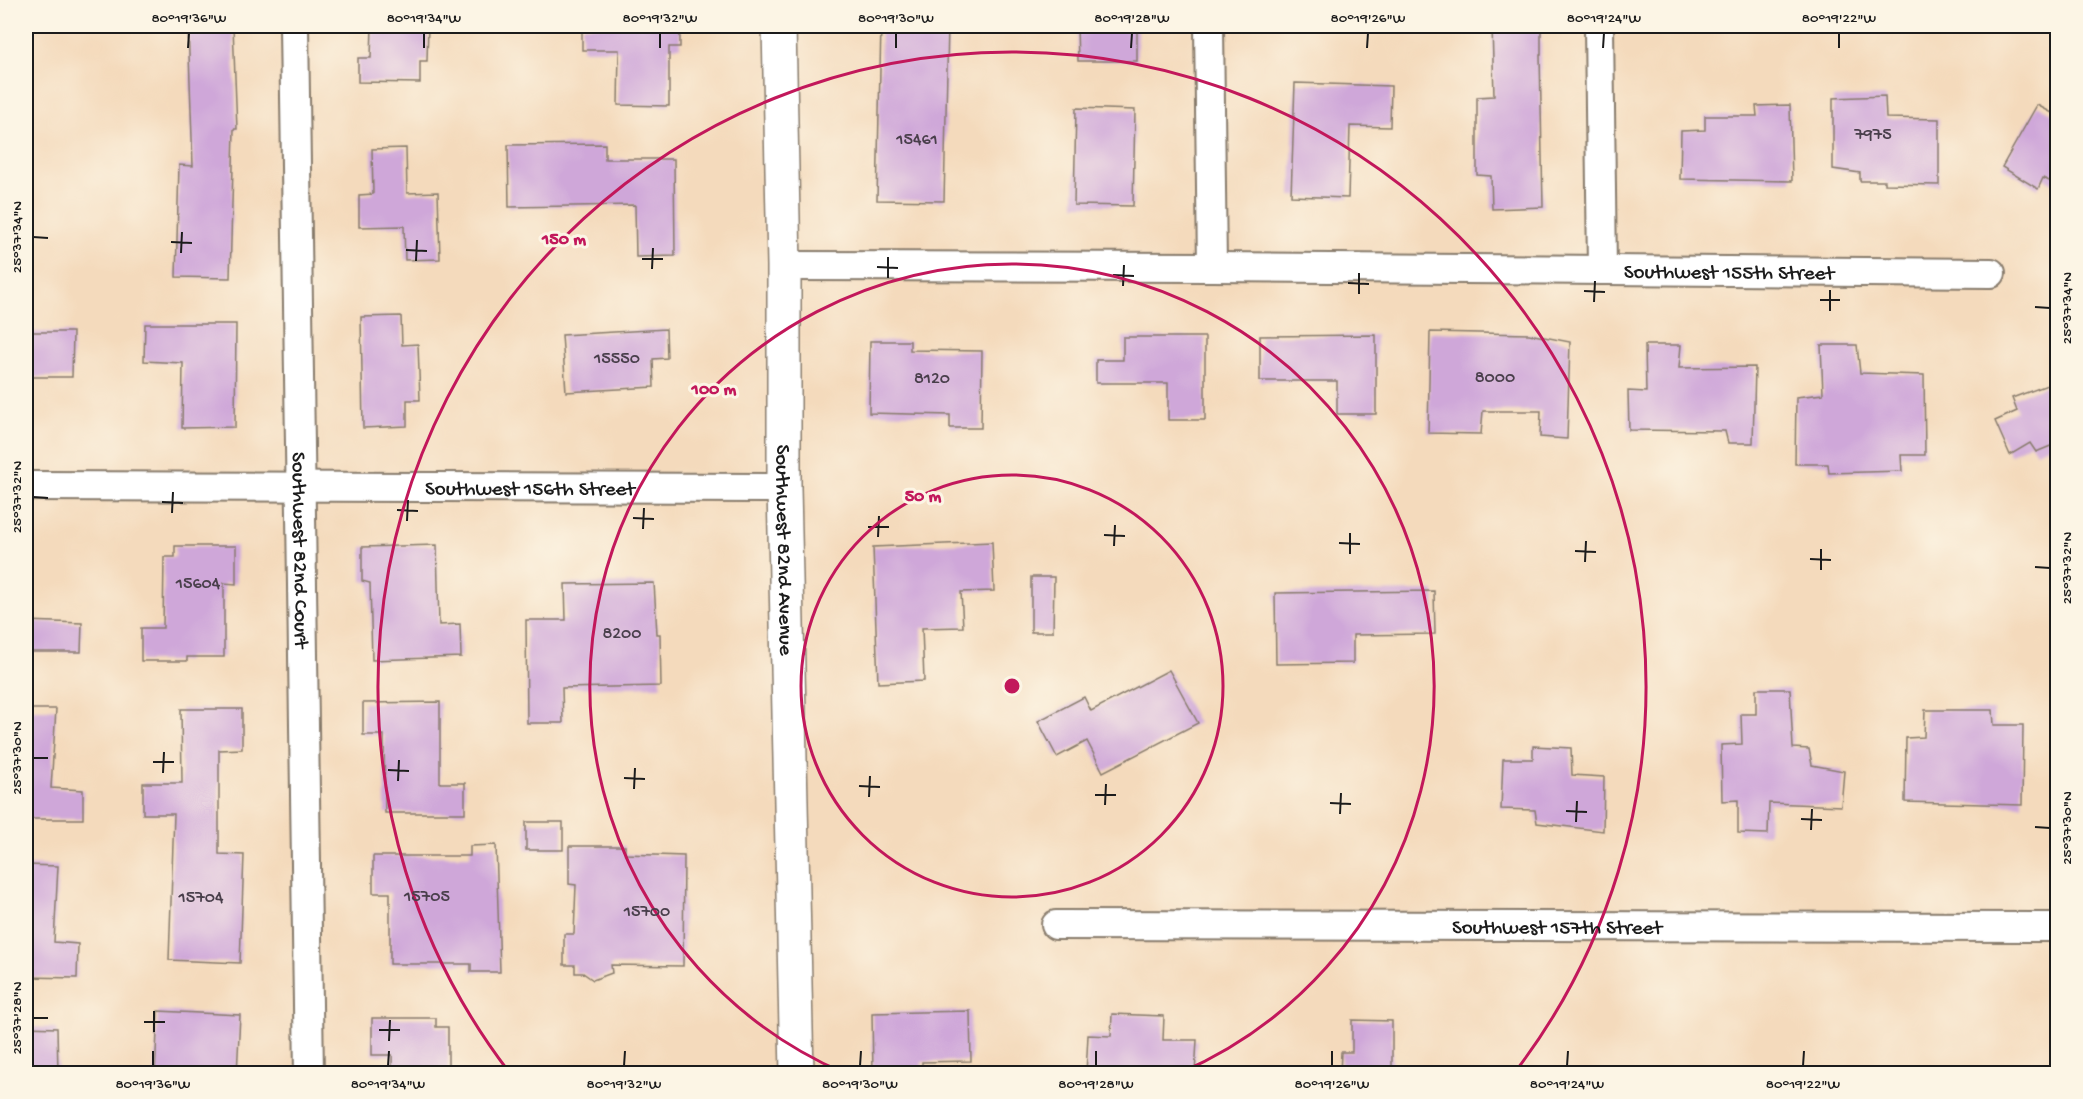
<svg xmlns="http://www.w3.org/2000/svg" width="2083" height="1099" font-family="'Gochi Hand',sans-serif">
  <rect width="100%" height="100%" fill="#fcf5e5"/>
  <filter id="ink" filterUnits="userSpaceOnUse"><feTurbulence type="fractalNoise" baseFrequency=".0167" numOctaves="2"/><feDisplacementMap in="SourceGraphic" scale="12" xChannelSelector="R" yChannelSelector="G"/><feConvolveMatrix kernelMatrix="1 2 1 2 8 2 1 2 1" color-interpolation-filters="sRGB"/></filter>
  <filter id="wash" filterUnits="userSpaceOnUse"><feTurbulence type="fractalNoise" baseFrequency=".008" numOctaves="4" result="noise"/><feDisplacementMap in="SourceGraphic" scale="24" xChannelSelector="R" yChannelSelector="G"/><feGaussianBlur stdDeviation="1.35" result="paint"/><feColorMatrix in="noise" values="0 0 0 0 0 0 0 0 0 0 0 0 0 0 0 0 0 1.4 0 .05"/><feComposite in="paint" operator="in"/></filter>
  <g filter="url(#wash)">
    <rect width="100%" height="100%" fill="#f4dabc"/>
    <g id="blocks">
      <g fill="#cfa7d9">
        <polygon points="188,26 233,26 237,129 234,129 230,278 176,277 179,165 193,166"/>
        <polygon points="372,26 428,26 427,61 420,61 420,83 358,82 358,58 371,58"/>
        <polygon points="582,26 680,26 680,47 669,47 669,106 618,105 619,50 582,50"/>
        <polygon points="881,26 948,26 944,201 877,200"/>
        <polygon points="1077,26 1137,26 1137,61 1078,61"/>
        <polygon points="1492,26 1541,26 1541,55 1540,55 1543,207 1492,209 1491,176 1477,175 1477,97 1494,96"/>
        <polygon points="1295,83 1391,86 1390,127 1350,126 1348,198 1291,196"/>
        <polygon points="1885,96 1886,118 1939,119 1939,185 1885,184 1885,181 1860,181 1860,173 1833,169 1833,98"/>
        <polygon points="1790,105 1792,181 1680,179 1681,131 1705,130 1705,116 1757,116 1756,106"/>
        <polygon points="2037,105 2058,116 2058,185 2043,178 2038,189 2002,167"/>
        <polygon points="1076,108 1135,110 1133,206 1074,205"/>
        <polygon points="605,144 605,159 674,159 675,256 636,257 635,205 509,207 508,145"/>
        <polygon points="406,148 407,193 438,192 440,259 405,260 404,226 359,227 359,195 373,194 372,149"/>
        <polygon points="401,316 402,345 418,344 420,400 407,400 407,426 363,428 361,317"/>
        <polygon points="145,324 236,324 235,427 182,428 183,363 144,361"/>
        <polygon points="666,329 667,358 653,359 654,387 566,392 562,335"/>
        <polygon points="26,332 73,332 72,377 26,377"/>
        <polygon points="1430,332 1529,334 1570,342 1567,439 1540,437 1541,411 1483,411 1481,434 1428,433"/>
        <polygon points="1376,335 1376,414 1337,414 1337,381 1260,381 1260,336"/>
        <polygon points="1123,337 1205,337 1205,420 1168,420 1168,383 1096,383 1096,360 1123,360"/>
        <polygon points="870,341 910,341 910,350 982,351 981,428 950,428 950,415 869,413"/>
        <polygon points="1645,345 1681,345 1679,368 1755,367 1753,443 1728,443 1725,431 1629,430 1628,391 1646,392"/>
        <polygon points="1821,345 1857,345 1860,373 1924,375 1925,455 1901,455 1902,471 1829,473 1828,464 1795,464 1796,397 1823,394"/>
        <polygon points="2058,381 2058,443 2036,452 2030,443 2010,455 1995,421 2017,411 2012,398"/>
        <polygon points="992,542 994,591 961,592 963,627 922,628 924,681 878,683 873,547"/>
        <polygon points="437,545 439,625 460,624 461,657 372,660 370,583 362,581 362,547"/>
        <polygon points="175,546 236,546 236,584 224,583 224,657 187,657 187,661 141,661 141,628 163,628 164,557 175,557"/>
        <polygon points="1031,577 1054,577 1053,632 1031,632"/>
        <polygon points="654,583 657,634 660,634 661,686 562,688 563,723 527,723 526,620 566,620 565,584"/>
        <polygon points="1434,591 1435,634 1353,635 1353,663 1276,664 1275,593"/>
        <polygon points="26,621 82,623 81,652 26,652"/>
        <polygon points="1169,670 1198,723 1103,772 1087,741 1057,757 1038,721 1084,697 1091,711"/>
        <polygon points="1756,689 1790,689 1793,748 1809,749 1812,765 1844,771 1841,806 1769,803 1768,834 1738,833 1738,800 1722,801 1721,745 1742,744 1741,714 1756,714"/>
        <polygon points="440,702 440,783 465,783 465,813 385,813 384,735 363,735 363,703"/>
        <polygon points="26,709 56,709 51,788 83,790 83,819 26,819"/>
        <polygon points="181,709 242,709 242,749 219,750 219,854 244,855 240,963 169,960 174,814 143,814 143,783 182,783"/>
        <polygon points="1925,710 1993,710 1994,725 2023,725 2022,805 1905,802 1906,738 1924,737"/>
        <polygon points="1533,746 1571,748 1572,775 1604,777 1603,831 1537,823 1535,810 1501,809 1503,759 1533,759"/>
        <rect x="526" y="822" width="37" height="28"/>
        <polygon points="496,845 500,972 471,972 471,964 390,964 390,893 373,893 373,856 470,856 470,846"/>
        <polygon points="569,846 625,846 625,854 684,856 683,966 611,965 612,973 593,980 583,973 575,973 575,965 564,965 564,934 574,934 576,885 569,884"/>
        <polygon points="26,865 58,866 54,942 78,944 77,978 26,977"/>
        <polygon points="158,1011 240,1015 237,1074 155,1074"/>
        <polygon points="970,1011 971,1061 922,1062 922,1074 873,1074 872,1013"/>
        <polygon points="1112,1014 1164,1016 1163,1040 1197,1040 1195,1074 1086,1074 1088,1035 1111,1036"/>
        <polygon points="372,1018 436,1018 436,1027 448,1027 448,1074 392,1074 392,1055 372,1055"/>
        <polygon points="1352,1020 1392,1021 1392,1074 1340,1074 1341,1052 1352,1052"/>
        <polygon points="26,1027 57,1028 58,1074 26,1074"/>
      </g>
    </g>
  </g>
  <g filter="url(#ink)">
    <use href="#blocks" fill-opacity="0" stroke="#887b6c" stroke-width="1.5"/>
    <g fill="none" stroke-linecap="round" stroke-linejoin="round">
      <g stroke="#887b6c" stroke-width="32">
        <g id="minor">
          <path id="s1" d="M294,26L309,1074"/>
          <polyline points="1209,26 1212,267"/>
          <polyline points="1599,26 1602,270"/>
          <path id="s2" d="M784,266L1212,267L1991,273"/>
          <path id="s3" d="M26,486L784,488"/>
          <path id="s4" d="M1056,925L2058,927"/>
        </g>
      </g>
      <g stroke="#887b6c" stroke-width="36">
        <g id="tertiary">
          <path id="s5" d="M779,26L784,266V488L797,1074"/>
        </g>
      </g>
      <use href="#minor" stroke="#fff" stroke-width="28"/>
      <use href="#tertiary" stroke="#fff" stroke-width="33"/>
    </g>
  </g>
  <path fill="none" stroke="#1c1c1c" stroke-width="2" d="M188,48L189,33M424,48V33M660,48V33M896,48V33M1131,48L1132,33M1367,48L1368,33M1603,48L1604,33M1839,48V33M33,237L48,238M171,242L192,243M406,250L427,251M181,253L182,232M642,259H663M416,261L417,240M877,267L898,268M652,269L653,248M1113,275L1134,276M888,278V257M1348,283L1369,284M1123,286L1124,265M1584,291L1605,292M1359,294V273M1820,300H1840M1594,302L1595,281M2035,307L2050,308M1830,311V290M33,497L48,498M162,502L183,503M397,510L418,511M172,513L173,492M633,518L654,519M407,521L408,500M868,527H889M643,529L644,508M1104,535L1125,536M878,537L879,516M1339,543L1360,544M1114,546L1115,525M1575,551L1596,552M1350,554V533M1810,559L1831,560M1585,562L1586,541M2035,567L2050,568M1821,570V549M33,758H48M153,762H174M388,770L409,771M163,773L164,752M624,778L645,779M398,781L399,760M859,786L880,787M634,789L635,768M1095,795H1116M869,797L870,776M1330,803L1351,804M1105,805L1106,784M1566,811L1587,812M1340,814L1341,793M1801,819L1822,820M1576,822L1577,801M2035,827L2050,828M1811,830L1812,809M33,1018H48M144,1022H165M379,1030H400M154,1032V1011M389,1041L390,1020M153,1066V1051M388,1066L389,1051M624,1066L625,1051M860,1066L861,1051M1096,1066V1051M1332,1066V1051M1567,1066L1568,1051M1803,1066L1804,1051"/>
  <g fill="none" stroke="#c2185b" stroke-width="3">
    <circle cx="1012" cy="686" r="211"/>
    <path d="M844 1073A422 422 0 1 1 1180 1073"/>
    <path d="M509 1072A634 634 0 1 1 1515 1072"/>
  </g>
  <g text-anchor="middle" stroke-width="6" stroke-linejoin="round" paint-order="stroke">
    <g font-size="18" fill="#493f4b">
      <text x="1873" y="139">7975</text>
      <text x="917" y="144">15461</text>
      <text x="617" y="363">15550</text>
      <text x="1495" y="382">8000</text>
      <text x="932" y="383">8120</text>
      <text x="198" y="588">15604</text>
      <text x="622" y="638">8200</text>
      <text x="427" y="901">15705</text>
      <text x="201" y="902">15704</text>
      <text x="647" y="916">15700</text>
    </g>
    <g font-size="21" fill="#1c1c1c" stroke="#fcf5e5">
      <text dy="7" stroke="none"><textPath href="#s2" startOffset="945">Southwest 155th Street</textPath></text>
      <text dy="7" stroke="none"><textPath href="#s3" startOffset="504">Southwest 156th Street</textPath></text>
      <text dy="7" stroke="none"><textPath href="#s1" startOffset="524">Southwest 82nd Court</textPath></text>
      <text dy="7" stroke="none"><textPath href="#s5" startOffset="524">Southwest 82nd Avenue</textPath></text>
      <text dy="7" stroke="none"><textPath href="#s4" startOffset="501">Southwest 157th Street</textPath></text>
    </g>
  </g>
  <circle cx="1012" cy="686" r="9" fill="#c2185b" stroke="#fcf5e5" stroke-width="3"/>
  <g font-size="18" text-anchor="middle" font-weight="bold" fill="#c2185b" stroke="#fcf5e5" stroke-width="6" stroke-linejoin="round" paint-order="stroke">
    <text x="564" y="244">150 m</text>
    <text x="714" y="394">100 m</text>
    <text x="923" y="501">50 m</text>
  </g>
  <rect width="2083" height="1099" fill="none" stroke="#fcf5e5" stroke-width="66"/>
  <rect x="33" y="33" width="2017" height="1033" fill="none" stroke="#1c1c1c" stroke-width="2"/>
  <g font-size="15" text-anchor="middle" fill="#1c1c1c">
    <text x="189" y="22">80°19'36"W</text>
    <text x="424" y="22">80°19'34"W</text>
    <text x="660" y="22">80°19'32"W</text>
    <text x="896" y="22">80°19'30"W</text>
    <text x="1132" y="22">80°19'28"W</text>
    <text x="1368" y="22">80°19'26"W</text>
    <text x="1604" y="22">80°19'24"W</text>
    <text x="1839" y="22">80°19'22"W</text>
    <text transform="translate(16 237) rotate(-90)" y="5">25°37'34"N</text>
    <text transform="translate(2066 308) rotate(-90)" y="5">25°37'34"N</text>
    <text transform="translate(16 497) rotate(-90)" y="5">25°37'32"N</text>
    <text transform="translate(2066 568) rotate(-90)" y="5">25°37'32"N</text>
    <text transform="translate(16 758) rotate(-90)" y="5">25°37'30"N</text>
    <text transform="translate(2066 828) rotate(-90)" y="5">25°37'30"N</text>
    <text transform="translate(16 1018) rotate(-90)" y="5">25°37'28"N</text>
    <text x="153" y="1088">80°19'36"W</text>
    <text x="388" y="1088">80°19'34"W</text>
    <text x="624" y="1088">80°19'32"W</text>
    <text x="860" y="1088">80°19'30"W</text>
    <text x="1096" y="1088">80°19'28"W</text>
    <text x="1332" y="1088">80°19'26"W</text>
    <text x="1567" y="1088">80°19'24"W</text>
    <text x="1803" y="1088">80°19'22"W</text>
  </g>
</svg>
